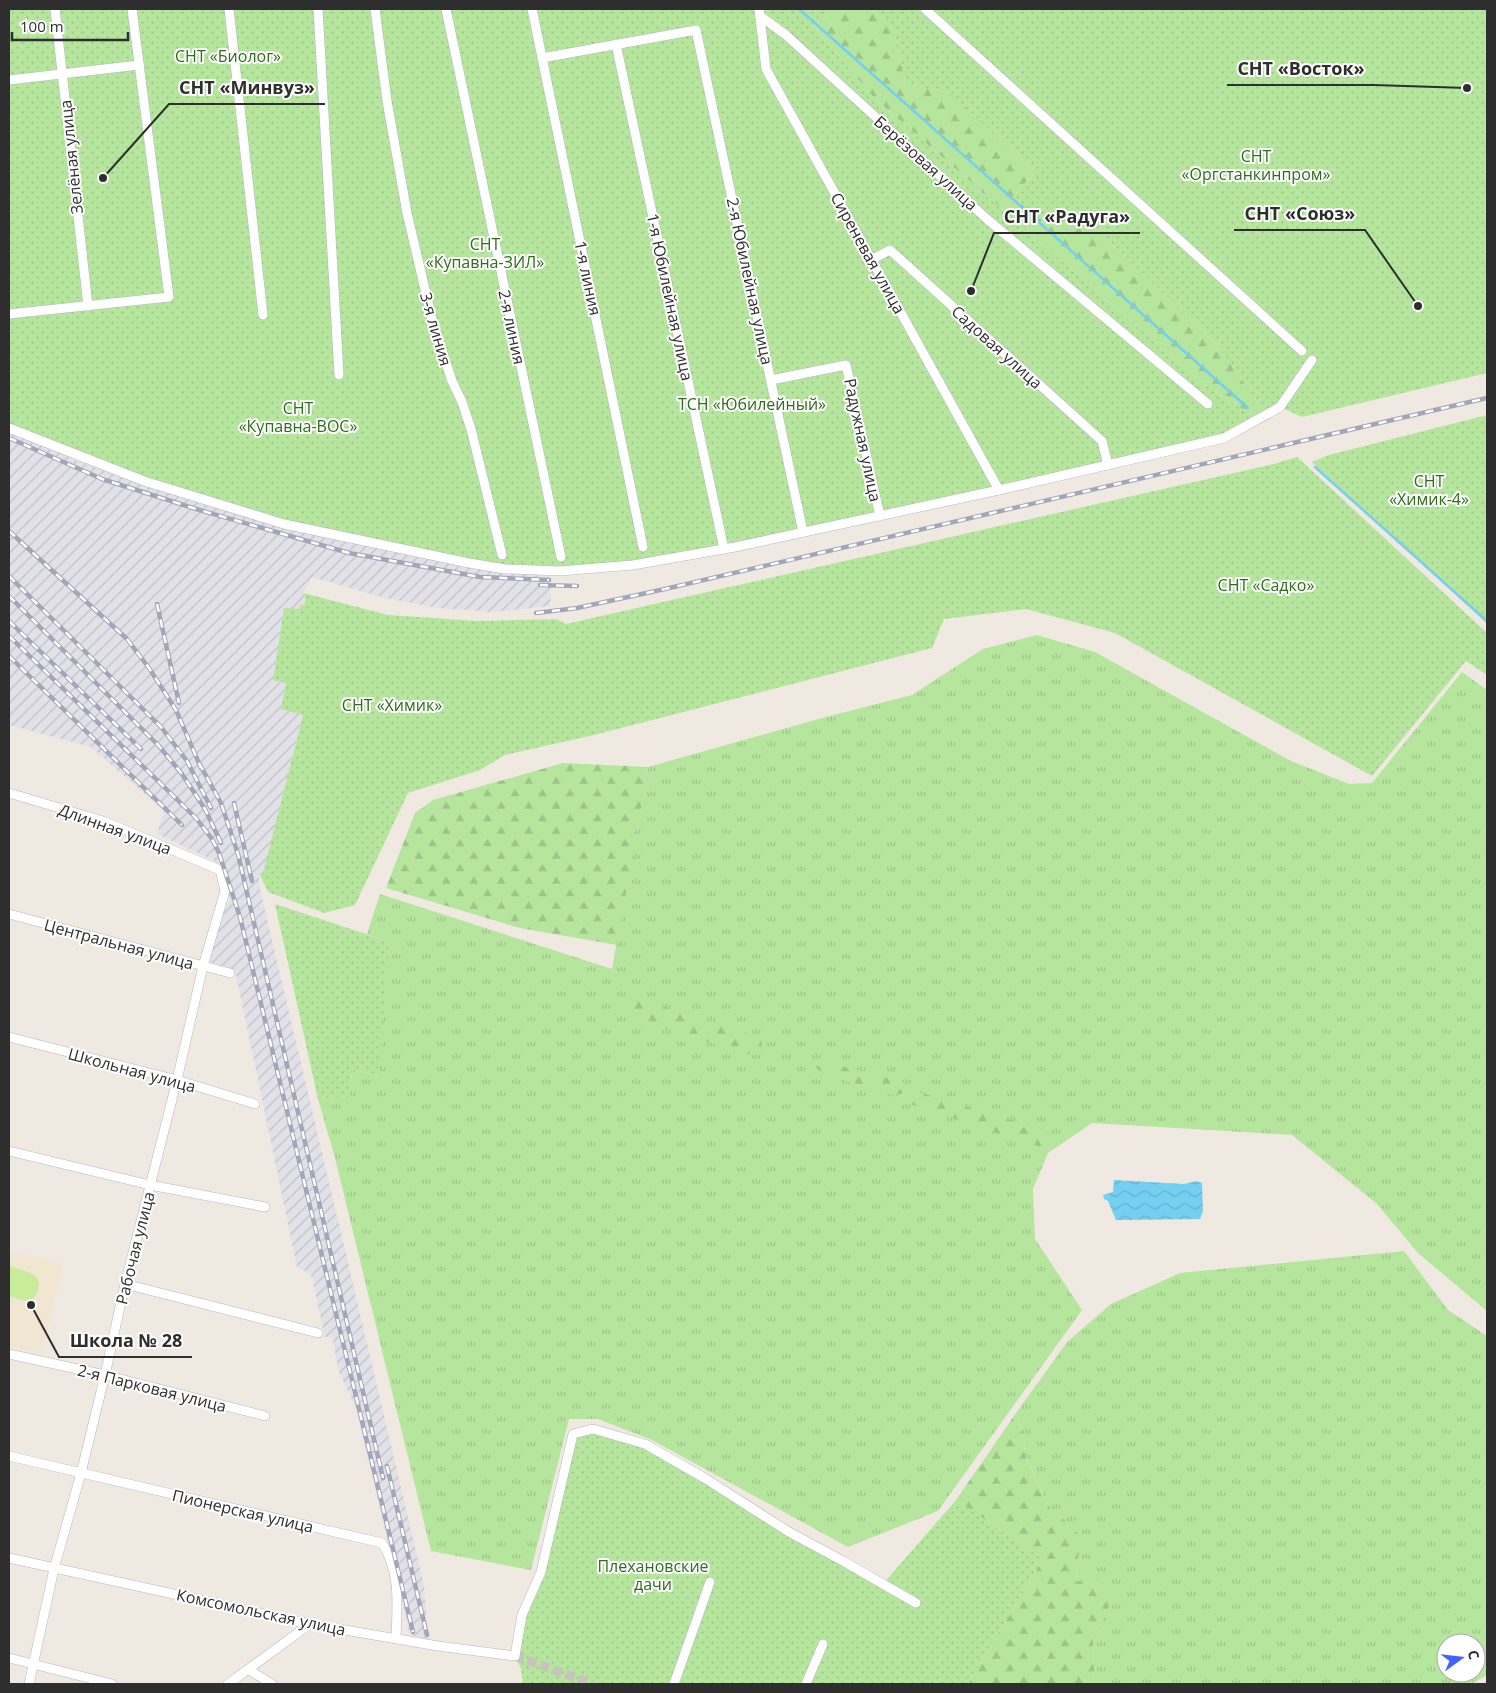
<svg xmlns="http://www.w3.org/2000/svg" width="1496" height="1693" font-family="'Open Sans',sans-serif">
  <defs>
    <pattern id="industrial-furrows" width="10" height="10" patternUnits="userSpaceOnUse" patternTransform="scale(1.25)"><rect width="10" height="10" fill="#e3e1e8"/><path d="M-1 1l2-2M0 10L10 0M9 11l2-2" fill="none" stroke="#c3c1c7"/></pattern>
    <pattern id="grass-tufts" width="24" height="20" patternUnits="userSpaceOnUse" patternTransform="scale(1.25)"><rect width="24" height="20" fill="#b6e59e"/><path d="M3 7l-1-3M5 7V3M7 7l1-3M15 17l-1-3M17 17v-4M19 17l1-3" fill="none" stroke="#9dc588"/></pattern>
    <pattern id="forest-firs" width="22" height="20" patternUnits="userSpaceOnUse" patternTransform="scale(1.25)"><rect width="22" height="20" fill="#b6e59e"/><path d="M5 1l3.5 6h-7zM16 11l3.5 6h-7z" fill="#9dc588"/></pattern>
    <pattern id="park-dots" width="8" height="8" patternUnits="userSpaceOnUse" patternTransform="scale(1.25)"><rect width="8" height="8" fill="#b6e59e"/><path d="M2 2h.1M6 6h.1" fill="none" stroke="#9dc588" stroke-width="1.8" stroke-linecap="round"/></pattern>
    <pattern id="water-waves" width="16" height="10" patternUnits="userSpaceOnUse" patternTransform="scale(1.25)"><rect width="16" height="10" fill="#75cff0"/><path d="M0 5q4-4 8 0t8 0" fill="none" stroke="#66b2ce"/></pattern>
  </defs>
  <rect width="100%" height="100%" fill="#efe9e1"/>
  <polygon fill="url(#industrial-furrows)" points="9,430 79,462 271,524 468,568 552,577 550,606 493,612 438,608 385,598 312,577 303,593 303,597 306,598 304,605 300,610 284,608 273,680 286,683 303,714 263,874 259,873 259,885 424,1585 428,1639 410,1635 356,1408 339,1372 332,1337 325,1337 311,1274 297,1267 235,970 207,961 224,904 227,904 230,900 226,879 215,861 157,834 164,811 91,747 9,725"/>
  <polygon fill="#f0e6d1" points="9,1251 63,1264 41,1354 9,1346"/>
  <g fill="url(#grass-tufts)" fill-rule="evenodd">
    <polygon points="1037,635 1095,652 1291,761 1349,784 1372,783 1462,672 1487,690 1487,1311 1418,1253 1377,1204 1292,1135 1092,1123 1048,1153 1033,1189 1035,1239 1082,1310 938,1511 848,1547 652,1440 598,1419 569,1419 531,1570 431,1551 335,1158 318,1099 350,1097 352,1069 378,1076 389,944 367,934 380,894 612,969 648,767 822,718 912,695 983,649"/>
    <path d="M1404,1251L1448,1310L1487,1336V1675L1471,1684H1093L1094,1671L1093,1634L1105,1616L1076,1582L1077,1565L1067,1522L1049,1507L1026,1457L1023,1437L1016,1413L1067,1342L1111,1304L1180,1273ZM1446,1643H1476V1673H1446Z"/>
  </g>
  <g fill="url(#forest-firs)">
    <polygon points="836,9 873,9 894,30 906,85 950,93 1035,172 1014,196 1037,219 1077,210 1219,347 1266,414 1258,419 1202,383 873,97 814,26"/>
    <polygon points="563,763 648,767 617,945 520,928 386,888 415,813 433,800"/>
    <polygon points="650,1001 694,1018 762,1038 761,1055 745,1054 624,1014 625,1002"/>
    <polygon points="837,1065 903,1082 910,1090 895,1096 823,1074 815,1066"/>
    <polygon points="915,1091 1047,1131 1052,1144 1041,1147 907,1103 901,1099"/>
    <polygon points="1016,1413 1023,1437 1026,1458 1049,1507 1067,1522 1081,1537 1077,1565 1076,1582 1091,1577 1115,1590 1105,1616 1093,1634 1094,1671 1093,1684 968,1684 1043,1559 956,1500"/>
  </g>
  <g fill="url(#park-dots)">
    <polygon points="9,9 836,9 814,26 873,97 1202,383 1258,419 1224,438 633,565 505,569 284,524 144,481 9,428"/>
    <polygon points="873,9 1487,9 1487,373 1302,417 1280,407 1266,414 1219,347 1077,210 1037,219 1014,196 1035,172 950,93 906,85 894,30"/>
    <polygon points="1487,415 1487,624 1312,462 1329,455"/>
    <polygon points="1297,457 1487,633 1487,675 1466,661 1372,776 1115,633 1026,609 944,619 932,648 594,735 505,755 480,770 408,793 355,905 324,913 268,892 259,873 263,873 303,715 281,709 286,683 273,680 284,608 299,609 301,604 304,605 306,598 303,597 303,593 388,615 477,621 556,619 566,624 1274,464"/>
    <polygon points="275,904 366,934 389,944 379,1076 352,1069 350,1097 318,1099"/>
    <polygon points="593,1429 645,1444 883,1584 956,1500 1043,1559 968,1684 523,1684 521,1669 515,1656 541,1571 573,1434"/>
  </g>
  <path fill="#c9ec9a" d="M9,1266C27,1272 49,1274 34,1298L25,1301L9,1296Z"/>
  <polygon fill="url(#water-waves)" points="1114,1180 1184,1184 1196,1181 1202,1183 1203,1211 1200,1219 1116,1220 1108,1201 1104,1199 1103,1195 1113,1192"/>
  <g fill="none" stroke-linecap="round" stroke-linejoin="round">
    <g stroke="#75cff0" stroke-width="2.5">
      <polyline points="799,9 1248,408"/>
      <polyline points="1315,467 1487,621"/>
    </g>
    <polyline stroke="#c8c4bd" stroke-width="9" stroke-dasharray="9 4.5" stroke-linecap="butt" points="515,1656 593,1684"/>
    <g stroke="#b4b7c1" stroke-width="10">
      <g id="minor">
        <polyline points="55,9 88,306"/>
        <polyline points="229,9 263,315"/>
        <polyline points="318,9 339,375"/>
        <polyline points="375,9 387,101 407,213 433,323 452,381 462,402 471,429 502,555"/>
        <polyline points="446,9 561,557"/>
        <polyline points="532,9 643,547"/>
        <polyline points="759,9 766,69 999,490"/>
        <polyline points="925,9 1302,351"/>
        <polyline points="760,16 786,35 988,220 1208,404"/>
        <polyline points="616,44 724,549"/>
        <polyline points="542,58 696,30 803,532"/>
        <polyline points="9,80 139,65"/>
        <polyline points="871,260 890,250 1102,441 1108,465"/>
        <polyline points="9,314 169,297 132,9"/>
        <polyline points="771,380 846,365 880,516"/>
        <polyline points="9,428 144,481 284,524 469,563 505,569 560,571 633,565 735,547 999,490 1224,438 1280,407 1312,360"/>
        <polyline points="9,793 103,821 220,870 225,891 203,966 177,1080 125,1284 105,1375 81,1473 54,1569 29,1684"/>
        <polyline points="9,914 230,973"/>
        <polyline points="9,1037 177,1080 255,1104"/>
        <polyline points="9,1151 150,1185 265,1207"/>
        <polyline points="125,1284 318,1333"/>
        <polyline points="9,1354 105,1375 265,1416"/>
        <path d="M9,1456L382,1543C401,1572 397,1606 396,1639"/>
        <polyline points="9,1558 310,1624 438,1646 515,1656 522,1615 541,1572 573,1434 593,1429 645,1444 706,1479 789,1532 843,1561 916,1603"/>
        <polyline points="9,1658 112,1684"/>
        <polyline points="249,1670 272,1684"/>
        <polyline points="228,1684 310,1624"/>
        <polyline points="674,1684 710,1582"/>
        <polyline points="806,1684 823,1644"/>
      </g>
    </g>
    <use href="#minor" stroke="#fff" stroke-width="9"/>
    <g stroke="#a3a6b8" stroke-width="4.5">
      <g id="rail">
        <polyline points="9,438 102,479 196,509 349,553 480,577 549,580"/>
        <polyline points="9,531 127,639 149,668 176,710 201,768"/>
        <polyline points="9,576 161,727 187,761 211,808"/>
        <polyline points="540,585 577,586"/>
        <polyline points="9,596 159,746 182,774 205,809 221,843"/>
        <polyline points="157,604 179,703"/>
        <polyline points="536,613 577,608 665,589 1487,398"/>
        <polyline points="9,621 141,749"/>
        <polyline points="9,636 196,818 212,839 219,853 240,917 413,1632"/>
        <polyline points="9,656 182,825"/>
        <polyline points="199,763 221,803 238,854 383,1478"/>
        <polyline points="234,803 252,881"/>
        <polyline points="387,1466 427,1635"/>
      </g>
    </g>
    <use href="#rail" stroke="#fff" stroke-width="2.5" stroke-dasharray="8" stroke-linecap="butt"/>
  </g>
  <g text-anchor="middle" stroke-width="4" stroke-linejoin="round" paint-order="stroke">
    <g font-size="16" fill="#2c6e1b" stroke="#fff">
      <text x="228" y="62">СНТ «Биолог»</text>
      <text x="1256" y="162">СНТ<tspan x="1256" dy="18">«Оргстанкинпром»</tspan></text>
      <text x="485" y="250">СНТ<tspan x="485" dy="18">«Купавна-ЗИЛ»</tspan></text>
      <text x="752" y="410">ТСН «Юбилейный»</text>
      <text x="298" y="414">СНТ<tspan x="298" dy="18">«Купавна-ВОС»</tspan></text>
      <text x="1429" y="487">СНТ<tspan x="1429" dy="18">«Химик-4»</tspan></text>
      <text x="1266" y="591">СНТ «Садко»</text>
      <text x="392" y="711">СНТ «Химик»</text>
      <text x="653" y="1572">Плехановские<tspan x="653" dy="18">дачи</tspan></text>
    </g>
    <g font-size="16" fill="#2e2e2e" stroke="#fff">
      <text transform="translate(71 157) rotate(-96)" y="6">Зелёная улица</text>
      <text transform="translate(926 163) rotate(42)" y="6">Берёзовая улица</text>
      <text transform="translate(868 253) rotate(61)" y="6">Сиреневая улица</text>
      <text transform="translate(588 278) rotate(78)" y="6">1-я линия</text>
      <text transform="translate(750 281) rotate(78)" y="6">2-я Юбилейная улица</text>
      <text transform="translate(670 297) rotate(78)" y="6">1-я Юбилейная улица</text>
      <text transform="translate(512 327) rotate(78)" y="6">2-я линия</text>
      <text transform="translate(436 329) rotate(74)" y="6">3-я линия</text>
      <text transform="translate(997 347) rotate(42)" y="6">Садовая улица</text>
      <text transform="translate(863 440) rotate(78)" y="6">Радужная улица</text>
      <text transform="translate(115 829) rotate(20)" y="6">Длинная улица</text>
      <text transform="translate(119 944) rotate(15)" y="6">Центральная улица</text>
      <text transform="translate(132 1070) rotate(15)" y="6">Школьная улица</text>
      <text transform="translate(135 1248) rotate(-76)" y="6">Рабочая улица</text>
      <text transform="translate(152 1388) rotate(14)" y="6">2-я Парковая улица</text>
      <text transform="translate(243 1511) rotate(13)" y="6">Пионерская улица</text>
      <text transform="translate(261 1612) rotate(12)" y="6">Комсомольская улица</text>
    </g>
  </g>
  <path fill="none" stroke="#2e2e2e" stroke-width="2" d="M1467 88L1374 85H1227M103 178L169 104H325M1418 306L1365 230H1234M971 291L994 233H1140M31 1305L59 1357H192"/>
  <g fill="#2e2e2e" stroke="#fff" stroke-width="2">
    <circle cx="1467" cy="88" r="5"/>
    <circle cx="103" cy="178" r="5"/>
    <circle cx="1418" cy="306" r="5"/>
    <circle cx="971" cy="291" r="5"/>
    <circle cx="31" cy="1305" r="5"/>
  </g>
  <g font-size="18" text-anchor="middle" font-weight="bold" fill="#2e2e2e" stroke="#fff" stroke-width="4" stroke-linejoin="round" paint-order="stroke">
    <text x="1301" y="75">СНТ «Восток»</text>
    <text x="247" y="94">СНТ «Минвуз»</text>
    <text x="1300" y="220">СНТ «Союз»</text>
    <text x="1067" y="223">СНТ «Радуга»</text>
    <text x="126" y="1347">Школа № 28</text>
  </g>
  <rect width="1496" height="1693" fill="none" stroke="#2e2e2e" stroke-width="20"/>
  <g transform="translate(1461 1658) rotate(75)"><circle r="24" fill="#ffffff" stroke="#ababab"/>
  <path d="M0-4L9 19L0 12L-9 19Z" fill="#4264fb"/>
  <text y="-8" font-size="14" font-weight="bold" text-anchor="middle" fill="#2e2e2e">С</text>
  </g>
  <path d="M12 32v8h116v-8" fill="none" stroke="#2e2e2e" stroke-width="2.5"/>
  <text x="20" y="32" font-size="15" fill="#2e2e2e" stroke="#ffffff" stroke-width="4" paint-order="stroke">100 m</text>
</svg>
